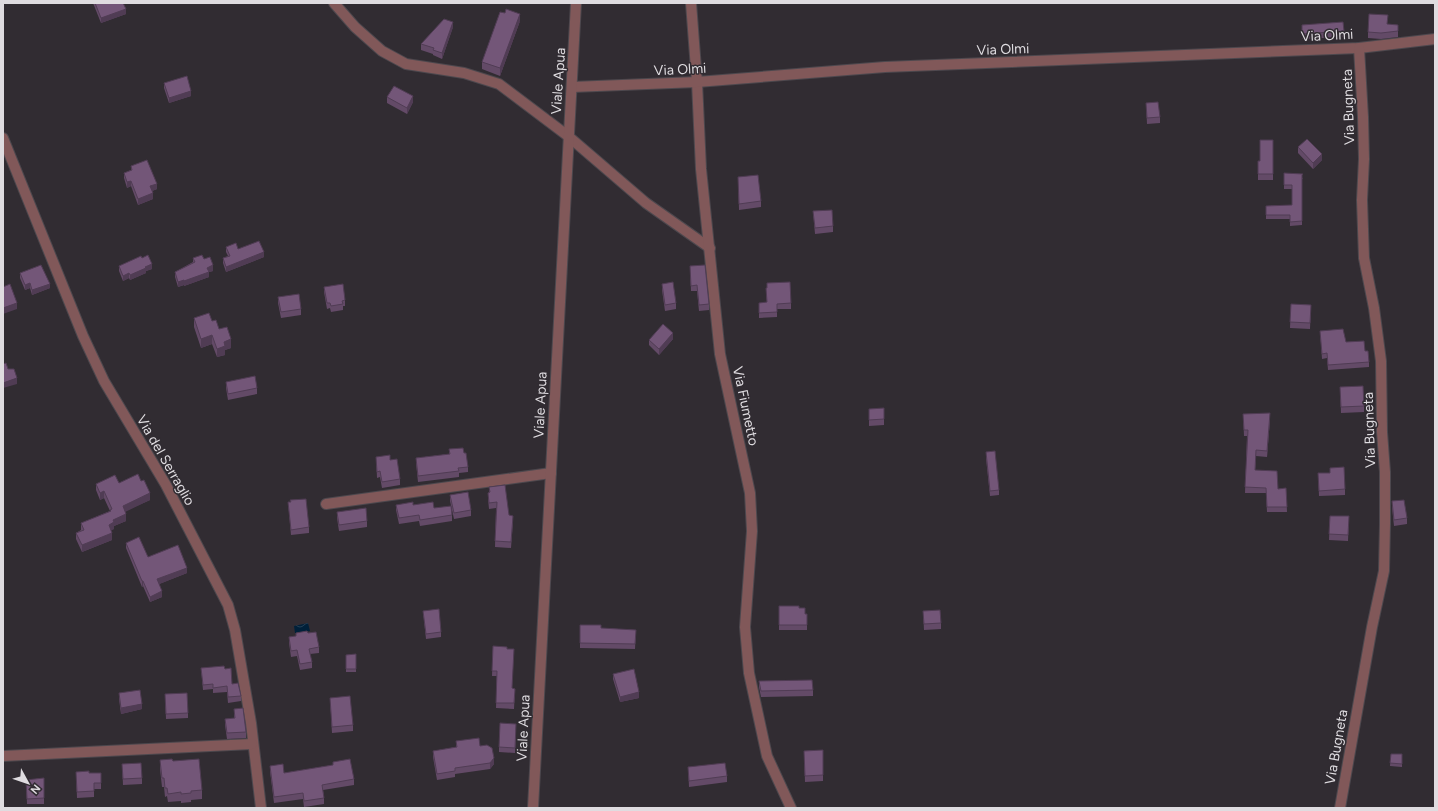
<svg xmlns="http://www.w3.org/2000/svg" width="1438" height="811" font-family="Figtree,sans-serif">
  <defs>
    <pattern id="water-waves" width="16" height="10" patternUnits="userSpaceOnUse"><rect width="16" height="10" fill="#002039"/><path d="M0 5q4-4 8 0t8 0" fill="none" stroke="#254055"/></pattern>
  </defs>
  <rect width="100%" height="100%" fill="#312c32"/>
  <polygon fill="url(#water-waves)" points="308,623 310,631 295,633 294,626"/>
  <g fill="none" stroke-linecap="round" stroke-linejoin="round">
    <g stroke="#4d484e" stroke-width="12">
      <g id="minor">
        <polyline points="334,3 355,27 382,51 406,64 464,73 499,84 568,136 646,203 710,248"/>
        <polyline points="691,3 697,82 701,169 720,354 750,493 752,531 745,627 749,673 767,756 791,808"/>
        <polyline points="572,87 697,82 885,67 1359,48 1435,39"/>
        <polyline points="3,138 83,336 104,381 166,485 228,605 235,630 251,723 261,808"/>
        <polyline points="326,504 551,473"/>
        <polyline points="3,756 252,744"/>
        <polyline points="1340,808 1372,627 1384,571 1385,524 1385,472 1382,432 1381,361 1374,308 1364,258 1362,200 1364,159 1363,117 1359,48"/>
      </g>
    </g>
    <g stroke="#4d484e" stroke-width="12">
      <polyline id="tertiary" points="533,808 576,3"/>
    </g>
    <use href="#minor" stroke="#815859" stroke-width="10"/>
    <use href="#tertiary" stroke="#815859" stroke-width="10"/>
  </g>
  <g fill="#634a67">
    <polygon points="93,3 123,3 126,14 101,23"/>
    <polygon points="520,21 500,76 482,69 482,62"/>
    <polygon points="1343,22 1344,37 1302,39 1302,25"/>
    <polygon points="1387,24 1398,25 1398,37 1381,39 1368,38 1368,32"/>
    <polygon points="453,27 442,59 433,55 433,54 421,50 421,44"/>
    <polygon points="164,83 191,96 169,103 164,88"/>
    <polygon points="387,97 413,102 407,114 387,103"/>
    <polygon points="1146,103 1160,117 1160,123 1147,124"/>
    <polygon points="1273,140 1273,180 1258,180 1258,161 1260,161"/>
    <polygon points="1298,147 1322,160 1313,169 1298,153"/>
    <polygon points="131,166 157,189 152,191 153,199 138,205 131,186 127,188 124,178 124,173 131,170"/>
    <polygon points="1284,173 1303,178 1302,179 1302,225 1290,226 1290,219 1266,219 1266,206 1292,205 1292,189 1284,189"/>
    <polygon points="738,177 761,201 761,207 739,210"/>
    <polygon points="813,211 833,226 833,232 815,234"/>
    <polygon points="226,247 238,249 264,257 226,272 223,263 223,258 228,256 226,252"/>
    <polygon points="142,258 152,269 146,271 146,273 130,280 129,278 123,281 119,271 119,266"/>
    <polygon points="193,258 204,259 213,271 209,272 209,277 184,286 184,285 178,287 175,277 175,272 193,262"/>
    <polygon points="690,266 709,304 709,310 699,311 697,291 691,291"/>
    <polygon points="20,273 50,288 32,295 30,288 25,290 20,278"/>
    <polygon points="662,284 676,303 676,309 665,311 662,290"/>
    <polygon points="324,287 345,300 345,306 343,306 343,310 331,312 330,308 327,309 324,292"/>
    <polygon points="766,288 791,303 791,309 777,309 777,317 759,318 759,303 767,303"/>
    <polygon points="278,297 301,309 301,315 281,318 278,303"/>
    <polygon points="1291,304 1311,305 1310,329 1290,328"/>
    <polygon points="194,318 212,321 219,329 231,348 225,350 225,355 217,357 212,344 201,348 194,327"/>
    <polygon points="1320,331 1346,342 1365,351 1369,362 1369,367 1328,370 1327,358 1322,359"/>
    <polygon points="673,339 659,355 649,345 649,340"/>
    <polygon points="226,382 257,388 257,394 228,400 226,388"/>
    <polygon points="1340,387 1364,406 1364,412 1341,413"/>
    <polygon points="869,409 884,419 884,425 869,426"/>
    <polygon points="1243,414 1270,419 1267,457 1256,456 1255,470 1278,489 1286,488 1287,512 1267,512 1266,493 1245,493 1247,436 1244,436"/>
    <polygon points="449,449 464,453 468,467 468,472 459,473 459,477 418,482 416,463 416,458 449,454"/>
    <polygon points="986,452 999,490 999,495 990,496 986,458"/>
    <polygon points="376,457 390,460 400,479 400,485 382,488 380,477 377,478"/>
    <polygon points="1318,473 1345,489 1345,495 1319,496"/>
    <polygon points="119,483 150,500 125,511 126,521 114,526 114,529 111,530 112,540 82,552 76,539 76,533 81,530 81,523 110,511 104,498 100,500 96,490 96,484"/>
    <polygon points="489,487 513,521 511,548 495,547 496,508 489,509 488,499 488,493 489,493"/>
    <polygon points="450,495 471,510 471,516 454,519 450,501"/>
    <polygon points="1392,501 1407,518 1407,524 1394,526 1392,507"/>
    <polygon points="288,502 309,527 309,533 291,535"/>
    <polygon points="396,505 413,505 434,508 452,515 452,521 420,526 419,521 399,524 396,510"/>
    <polygon points="337,512 367,521 367,527 339,531 337,518"/>
    <polygon points="1330,516 1349,516 1348,541 1329,540"/>
    <polygon points="126,543 148,557 187,573 159,584 162,597 150,602 143,586 142,587 126,548"/>
    <polygon points="779,606 799,608 805,614 807,614 807,630 779,630"/>
    <polygon points="423,611 441,632 441,637 426,639"/>
    <polygon points="923,611 941,623 941,629 924,630"/>
    <polygon points="580,625 601,628 636,630 635,649 580,648"/>
    <polygon points="296,633 308,633 319,647 319,653 310,654 312,662 312,668 300,670 297,656 291,657 289,643 289,637 296,636"/>
    <polygon points="493,646 507,649 512,688 515,689 514,709 496,708 497,676 492,676"/>
    <polygon points="356,654 356,672 346,672 346,655"/>
    <polygon points="201,668 225,669 232,684 241,696 241,701 228,703 227,692 213,693 213,689 203,690"/>
    <polygon points="613,674 639,698 620,702 613,679"/>
    <polygon points="759,681 813,690 813,696 761,697 759,687"/>
    <polygon points="119,693 142,709 121,714 119,699"/>
    <polygon points="165,694 188,713 188,718 166,719"/>
    <polygon points="330,698 353,725 353,731 332,733"/>
    <polygon points="234,709 246,732 246,738 227,739 225,725 225,719 234,718"/>
    <polygon points="516,730 515,753 499,752 499,747"/>
    <polygon points="456,741 480,746 494,764 490,769 455,774 455,777 437,780 433,757 433,751 456,747"/>
    <polygon points="823,750 823,781 805,782 804,751"/>
    <polygon points="1391,754 1402,754 1402,767 1390,766"/>
    <polygon points="160,760 173,761 202,790 202,799 191,800 191,802 181,803 181,801 168,802 167,796 165,797 164,787 162,787 160,769"/>
    <polygon points="333,762 354,779 354,785 323,790 324,798 324,804 304,807 303,799 274,803 270,771 270,766 284,773 333,765"/>
    <polygon points="122,764 142,778 142,784 123,785"/>
    <polygon points="688,767 727,776 727,782 689,787"/>
    <polygon points="76,772 89,773 101,773 101,789 94,789 94,797 77,798"/>
    <polygon points="44,778 44,804 27,804 26,780"/>
  </g>
  <g fill="#503c54">
    <polygon points="126,9 126,14 101,23 101,18"/>
    <polygon points="520,14 520,21 500,76 500,68"/>
    <polygon points="453,22 453,27 442,59 442,53"/>
    <polygon points="191,91 191,96 169,103 169,98"/>
    <polygon points="413,96 413,102 407,114 407,108"/>
    <polygon points="1322,154 1322,160 1313,169 1313,163"/>
    <polygon points="131,181 131,186 127,188 127,182"/>
    <polygon points="157,184 157,189 150,192 150,186"/>
    <polygon points="153,193 153,199 138,205 138,199"/>
    <polygon points="264,252 264,257 226,272 226,267"/>
    <polygon points="152,264 152,269 146,271 146,273 130,280 130,275 145,267"/>
    <polygon points="213,265 213,271 209,272 209,277 184,286 184,281 207,268"/>
    <polygon points="129,273 129,278 123,281 123,276"/>
    <polygon points="184,280 184,285 178,287 178,282"/>
    <polygon points="30,283 30,288 25,290 25,285"/>
    <polygon points="50,284 50,288 32,295 32,290"/>
    <polygon points="17,303 17,309 3,314 3,308"/>
    <polygon points="673,333 673,339 659,355 659,349"/>
    <polygon points="212,335 212,344 201,348 201,339"/>
    <polygon points="231,339 231,348 225,350 225,355 217,357 217,349 224,342"/>
    <polygon points="17,378 17,384 3,388 3,383"/>
    <polygon points="1270,413 1270,419 1267,457 1267,451"/>
    <polygon points="104,491 104,498 100,500 100,493"/>
    <polygon points="150,493 150,500 123,513 123,506"/>
    <polygon points="126,514 126,521 114,526 114,529 109,531 109,525 113,520"/>
    <polygon points="112,533 112,540 82,552 82,545"/>
    <polygon points="187,568 187,573 157,585 157,579"/>
    <polygon points="142,581 143,581 143,586 142,587"/>
    <polygon points="162,591 162,597 150,602 150,597"/>
    <polygon points="639,692 639,698 620,702 620,697"/>
    <polygon points="142,704 142,709 121,714 121,708"/>
    <polygon points="494,758 494,764 490,769 490,763"/>
  </g>
  <g fill="#735678" stroke="#503c54">
    <polygon points="95,3 123,3 126,9 101,18"/>
    <polygon points="506,9 520,14 500,68 482,62 500,12 505,13"/>
    <polygon points="1369,14 1388,15 1387,24 1398,25 1398,31 1381,33 1368,32"/>
    <polygon points="444,19 453,22 442,53 433,50 434,48 421,44"/>
    <polygon points="1343,22 1344,31 1302,34 1302,25"/>
    <polygon points="187,76 191,91 169,98 164,83"/>
    <polygon points="394,86 413,96 407,108 387,97"/>
    <polygon points="1158,102 1160,117 1147,118 1146,103"/>
    <polygon points="1307,139 1322,154 1313,163 1298,147"/>
    <polygon points="1260,140 1273,140 1273,174 1258,174 1258,161 1260,161"/>
    <polygon points="147,160 157,184 150,186 153,193 138,199 131,181 127,182 124,173 132,170 131,166"/>
    <polygon points="1284,173 1303,174 1302,175 1302,221 1290,222 1290,215 1266,215 1266,206 1292,205 1292,185 1284,185"/>
    <polygon points="758,175 761,201 739,204 738,177"/>
    <polygon points="832,210 833,226 815,228 813,211"/>
    <polygon points="259,241 264,252 226,267 223,258 230,256 226,247 236,243 238,249"/>
    <polygon points="148,255 152,264 145,267 146,268 130,275 129,273 123,276 119,266 141,256 142,258"/>
    <polygon points="202,255 204,259 210,257 213,265 207,268 209,272 184,281 184,280 178,282 175,272 195,262 193,258"/>
    <polygon points="41,265 50,284 32,290 30,283 25,285 20,273"/>
    <polygon points="705,265 709,304 699,305 697,285 691,286 690,266"/>
    <polygon points="673,282 676,303 665,305 662,284"/>
    <polygon points="790,282 791,303 777,304 777,312 759,313 759,303 767,302 766,288 767,288 767,283"/>
    <polygon points="10,284 17,303 3,308 3,287"/>
    <polygon points="343,284 345,300 342,301 343,304 331,306 330,303 327,303 324,287"/>
    <polygon points="299,294 301,309 281,312 278,297"/>
    <polygon points="1291,304 1311,305 1310,323 1290,322"/>
    <polygon points="209,313 212,321 216,320 219,329 227,327 231,339 224,342 225,346 217,349 212,335 201,339 194,318"/>
    <polygon points="663,324 673,333 659,349 649,340"/>
    <polygon points="1343,329 1346,342 1364,341 1365,351 1368,351 1369,362 1328,365 1327,353 1322,354 1320,331"/>
    <polygon points="6,363 8,369 14,369 17,378 3,383 3,364"/>
    <polygon points="255,376 257,388 228,394 226,382"/>
    <polygon points="1363,386 1364,406 1341,407 1340,387"/>
    <polygon points="884,408 884,419 869,420 869,409"/>
    <polygon points="1270,413 1267,451 1256,450 1255,470 1277,471 1278,489 1286,488 1287,507 1267,507 1266,488 1245,487 1248,430 1244,430 1243,414"/>
    <polygon points="463,448 464,453 466,453 468,467 458,468 459,471 418,476 416,458 450,454 449,449"/>
    <polygon points="995,451 999,490 990,491 986,452"/>
    <polygon points="390,455 390,460 397,459 400,479 382,482 380,471 377,472 376,457"/>
    <polygon points="1344,467 1345,489 1319,491 1318,473 1330,473 1330,468"/>
    <polygon points="138,474 141,481 144,480 150,493 123,506 126,514 113,520 114,522 109,525 112,533 82,545 76,533 84,530 81,523 111,511 110,510 112,509 104,491 100,493 96,484 115,475 119,483"/>
    <polygon points="505,485 509,515 513,516 511,542 495,541 497,502 489,503 488,493 490,492 489,487"/>
    <polygon points="468,492 471,510 454,513 450,495"/>
    <polygon points="306,499 309,527 291,530 288,502 291,502 290,500"/>
    <polygon points="1404,500 1407,518 1394,520 1392,501"/>
    <polygon points="413,502 413,505 433,502 434,508 451,506 452,515 420,520 419,515 399,518 396,505"/>
    <polygon points="366,508 367,521 339,525 337,512"/>
    <polygon points="1330,516 1349,516 1348,535 1329,534"/>
    <polygon points="139,537 148,557 178,545 187,568 157,579 162,591 150,597 143,581 142,581 126,543"/>
    <polygon points="779,606 799,606 799,608 805,608 805,614 807,614 807,625 779,625"/>
    <polygon points="439,609 441,632 426,634 423,611"/>
    <polygon points="940,610 941,623 924,624 923,611"/>
    <polygon points="580,625 601,625 601,628 636,630 635,644 580,643"/>
    <polygon points="307,631 308,633 316,632 319,647 309,649 312,662 300,664 297,650 291,651 289,637 296,636 296,633"/>
    <polygon points="493,646 507,647 507,649 514,649 512,688 515,689 514,703 496,703 497,671 492,671"/>
    <polygon points="356,654 356,669 346,669 346,655"/>
    <polygon points="224,666 225,669 231,668 232,684 238,683 241,696 228,697 227,686 213,688 213,684 203,685 201,668"/>
    <polygon points="634,669 639,692 620,697 613,674"/>
    <polygon points="812,680 813,690 761,691 759,681"/>
    <polygon points="140,690 142,704 121,708 119,693"/>
    <polygon points="187,693 188,713 166,714 165,694"/>
    <polygon points="350,696 353,725 332,727 330,698"/>
    <polygon points="243,708 246,732 227,733 225,719 235,718 234,709"/>
    <polygon points="500,723 516,724 515,748 499,747"/>
    <polygon points="479,738 480,746 487,745 492,748 494,758 490,763 455,768 455,771 437,774 433,751 457,747 456,741"/>
    <polygon points="823,750 823,775 805,776 804,751"/>
    <polygon points="1391,754 1402,754 1402,764 1390,763"/>
    <polygon points="172,759 173,761 199,759 202,790 191,791 191,793 181,794 181,792 168,794 167,788 165,788 164,778 162,778 160,760"/>
    <polygon points="350,759 354,779 322,785 324,798 304,801 303,793 274,797 270,766 283,764 284,773 333,765 333,762"/>
    <polygon points="141,763 142,778 123,779 122,764"/>
    <polygon points="725,763 727,776 689,781 688,767"/>
    <polygon points="89,771 89,773 101,773 101,783 94,783 94,791 77,792 76,772"/>
    <polygon points="44,778 44,798 27,799 26,780"/>
  </g>
  <g text-anchor="middle" stroke-width="3" stroke-linejoin="round" paint-order="stroke">
    <g font-size="14" fill="#dfdce0" stroke="#312c32">
      <text transform="translate(1327 35) rotate(-3)" y="5">Via Olmi</text>
      <text transform="translate(1003 49) rotate(-2)" y="5">Via Olmi</text>
      <text transform="translate(680 69) rotate(-3)" y="5">Via Olmi</text>
      <text transform="translate(558 81) rotate(-86)" y="5">Viale Apua</text>
      <text transform="translate(1348 107) rotate(-92)" y="5">Via Bugneta</text>
      <text transform="translate(540 405) rotate(-87)" y="5">Viale Apua</text>
      <text transform="translate(746 406) rotate(78)" y="5">Via Fiumetto</text>
      <text transform="translate(1369 430) rotate(-92)" y="5">Via Bugneta</text>
      <text transform="translate(166 460) rotate(60)" y="5">Via del Serraglio</text>
      <text transform="translate(523 728) rotate(-87)" y="5">Viale Apua</text>
      <text transform="translate(1336 747) rotate(-80)" y="5">Via Bugneta</text>
    </g>
  </g>
  <rect width="1438" height="811" fill="none" stroke="#dfdce0" stroke-width="8"/>
  <g transform="translate(28 783) rotate(130)" stroke="#312c32" stroke-width="3" paint-order="stroke">
  <path d="M0-3L7 15L0 10L-7 15Z" fill="#dfdce0"/>
  <text y="-6" font-size="11" font-weight="bold" text-anchor="middle" fill="#dfdce0">N</text>
  </g>
</svg>
